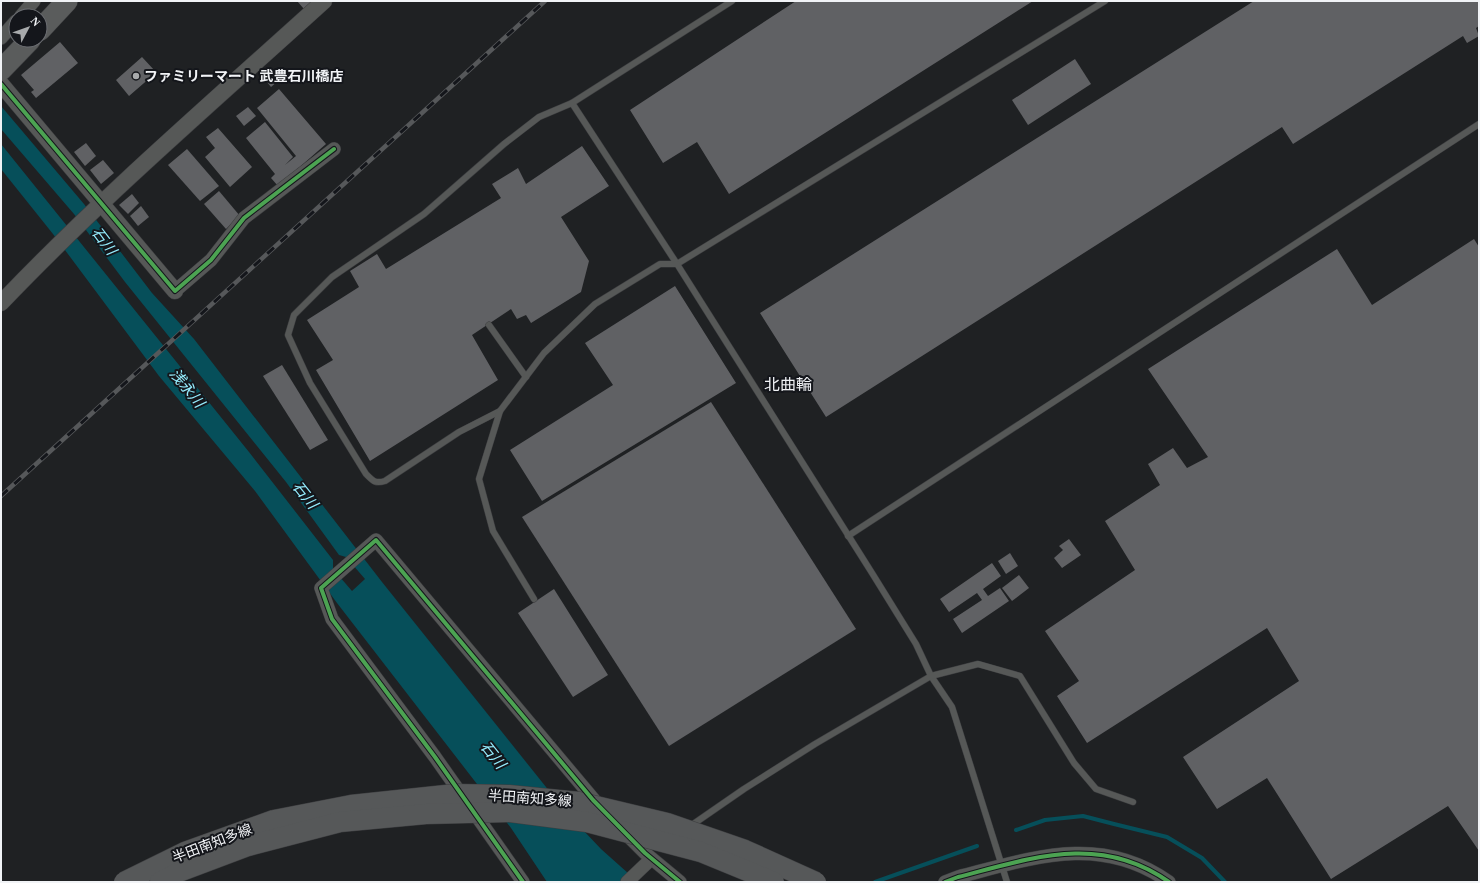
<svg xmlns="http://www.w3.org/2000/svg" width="1480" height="883" font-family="'Times New Roman','Noto Sans JP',serif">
  <rect width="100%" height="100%" fill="#1f2123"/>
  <polygon fill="#064f5a" points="1,106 84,204 152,293 194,339 382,582 566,812 601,849 638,882 547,882 511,828 337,603 255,491 159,376 53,234 1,169 1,144 249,452 333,560 333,569 352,591 365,579 346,557 339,555 286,482 125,282 74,214 1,129"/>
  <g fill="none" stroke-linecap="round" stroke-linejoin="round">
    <g stroke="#064f5a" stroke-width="4">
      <polyline points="1016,830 1045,820 1083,816 1114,824 1167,837 1202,858 1225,882"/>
      <polyline points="875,882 977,846"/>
    </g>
  </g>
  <g fill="#606164">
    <polygon points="297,1 313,1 304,9"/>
    <polygon points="796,1 1033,1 729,194 697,142 663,163 630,110"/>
    <polygon points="1254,1 1479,1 1479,26 1476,28 1479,36 1467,43 1463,36 1293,144 1282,127 826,417 760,313"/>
    <polygon points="60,42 78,63 36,98 31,92 34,90 21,75"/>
    <polygon points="142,57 155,71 150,75 151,77 129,96 116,80"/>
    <polygon points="1075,59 1091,84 1028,125 1012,100"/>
    <polygon points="268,69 278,81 271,87 262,76"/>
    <polygon points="279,89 326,144 278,186 271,178 275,174 246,138 265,122 293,157 285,165 296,156 257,108"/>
    <polygon points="248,107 256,116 244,126 236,116"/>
    <polygon points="218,128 252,167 230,187 205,157 215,148 206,137"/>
    <polygon points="86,143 96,156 85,166 74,152"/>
    <polygon points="582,146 609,186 561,217 589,261 581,292 531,323 526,315 517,319 511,309 472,335 498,380 370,461 316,370 333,360 307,320 359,287 350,271 377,254 386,269 501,198 492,184 518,168 526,184"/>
    <polygon points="187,149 219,186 200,201 168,165"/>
    <polygon points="103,160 114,173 101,184 90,170"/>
    <polygon points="219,191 240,216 226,229 204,204"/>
    <polygon points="132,194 139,203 128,214 119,205"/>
    <polygon points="141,206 149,217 138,226 130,216"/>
    <polygon points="1474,239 1479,247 1479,851 1448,806 1331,879 1267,778 1217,809 1183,757 1299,681 1267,628 1087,743 1057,696 1079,681 1045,631 1135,570 1105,521 1160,485 1148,464 1173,448 1187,468 1208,457 1148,369 1337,249 1372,305"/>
    <polygon points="675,286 736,383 542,501 510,450 613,385 585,343"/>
    <polygon points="282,365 328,440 310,450 263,376"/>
    <polygon points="711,402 856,629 669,746 522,517"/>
    <polygon points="1069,539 1081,555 1062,568 1054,558 1063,550 1059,546"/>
    <polygon points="1010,553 1018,566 1006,574 998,561"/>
    <polygon points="992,563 1001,576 983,589 988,596 1000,588 1009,601 962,633 953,619 982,600 977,593 949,612 940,599"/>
    <polygon points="1019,575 1029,588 1012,601 1002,588"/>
    <polygon points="554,589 608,675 573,697 518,613"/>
  </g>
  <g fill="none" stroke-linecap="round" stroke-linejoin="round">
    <g stroke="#3d3e40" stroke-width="7">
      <g id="service">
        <polyline points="572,103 677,264 1105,1"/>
        <polyline points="489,325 526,377"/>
        <path d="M500,411L459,432L385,481C375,484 373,481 366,474L310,383L288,335L294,315L332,277L424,214L504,144L539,117L572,103L732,1"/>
        <polyline points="848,536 1479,124"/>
        <polyline points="534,599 493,531 479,479 500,411 544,353 595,304 660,264 677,264 872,573 916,644 931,676 952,707 1007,882"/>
        <polyline points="689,827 744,789 815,744 931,676 978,664 1020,676 1074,763 1096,789 1133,802"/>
      </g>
    </g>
    <g stroke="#3d3e40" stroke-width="14">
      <g id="minor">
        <polyline points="21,16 34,1"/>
        <polyline points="1,38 16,21"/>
        <polyline points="175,291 211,260 244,218 334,149"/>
        <polyline points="625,833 645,853 680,882"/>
        <polyline points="523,882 435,757 332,619 321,588 376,540 600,807"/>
        <polyline points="627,882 648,862"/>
        <path d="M945,882L958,877C1032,858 1100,833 1169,882"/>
      </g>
    </g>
    <g stroke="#3d3e40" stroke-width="17">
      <g id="tertiary">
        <polyline points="1,84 175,291"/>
        <path d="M1,303C103,196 215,100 324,1"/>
      </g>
    </g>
    <g stroke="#3d3e40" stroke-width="22">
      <g id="trunk">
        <polyline points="40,30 67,1"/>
        <polyline points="1,70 30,40"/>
      </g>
    </g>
    <use href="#service" stroke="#565857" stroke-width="6"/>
    <use href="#minor" stroke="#565857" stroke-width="13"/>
    <use href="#tertiary" stroke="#565857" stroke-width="16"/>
    <use href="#trunk" stroke="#5a5c5c" stroke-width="21"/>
    <g stroke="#56585a" stroke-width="4.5">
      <polyline id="rail" points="1,496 545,1"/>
    </g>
    <use href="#rail" stroke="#14161b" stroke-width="3" stroke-dasharray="9" stroke-linecap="butt"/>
    <g stroke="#3d3e40" stroke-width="21" stroke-linecap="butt">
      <g id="primary-bridge">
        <polyline points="124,882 185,852 274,820 351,805 455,794 509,795 579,802 667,823 745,850 816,882"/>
        <polyline points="160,882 179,872 248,846 340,822 426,814 510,812 587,822 701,852 774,882"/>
      </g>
    </g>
    <use href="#primary-bridge" stroke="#565859" stroke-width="20"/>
    <g stroke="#14161b" stroke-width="6">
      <g id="cycleway">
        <polyline points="1,84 175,291 211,260 244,218 334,149"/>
        <polyline points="523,882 435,757 332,619 321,588 376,540 593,800 645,853 680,882"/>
        <path d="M945,882L958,877C1032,858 1100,833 1169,882"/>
      </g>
    </g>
    <use href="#cycleway" stroke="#4ca352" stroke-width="4"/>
  </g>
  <circle fill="#a8aaac" stroke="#14161b" stroke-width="1.5" cx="136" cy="76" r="4"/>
  <g text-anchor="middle" stroke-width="4" stroke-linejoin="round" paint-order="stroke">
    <g font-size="14" font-weight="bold" fill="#f1f3f6" stroke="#14161b" text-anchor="start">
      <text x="144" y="81">ファミリーマート 武豊石川橋店</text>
    </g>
    <g font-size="14" fill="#f1f3f6" stroke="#14161b">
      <text transform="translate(530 798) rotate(4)" y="5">半田南知多線</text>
      <text transform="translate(212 843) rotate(-21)" y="5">半田南知多線</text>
    </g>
    <g font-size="15" font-style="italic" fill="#95edfe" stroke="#14161b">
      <text transform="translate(104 241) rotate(53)" y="5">石川</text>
      <text transform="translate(187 388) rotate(51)" y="5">浅永川</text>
      <text transform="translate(305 495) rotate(51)" y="5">石川</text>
      <text transform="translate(493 755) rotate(51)" y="5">石川</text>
    </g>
    <g font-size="16" fill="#f1f3f6" stroke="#14161b">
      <text x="788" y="390">北曲輪</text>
    </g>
  </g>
  <rect width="1480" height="883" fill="none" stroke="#f1f3f6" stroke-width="4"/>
  <g transform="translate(28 28) rotate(49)"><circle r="19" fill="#14161b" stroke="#6c6e73"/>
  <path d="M0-3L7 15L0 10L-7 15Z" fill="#a8aaac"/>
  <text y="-6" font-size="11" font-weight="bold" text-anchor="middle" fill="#f1f3f6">N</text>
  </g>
</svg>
